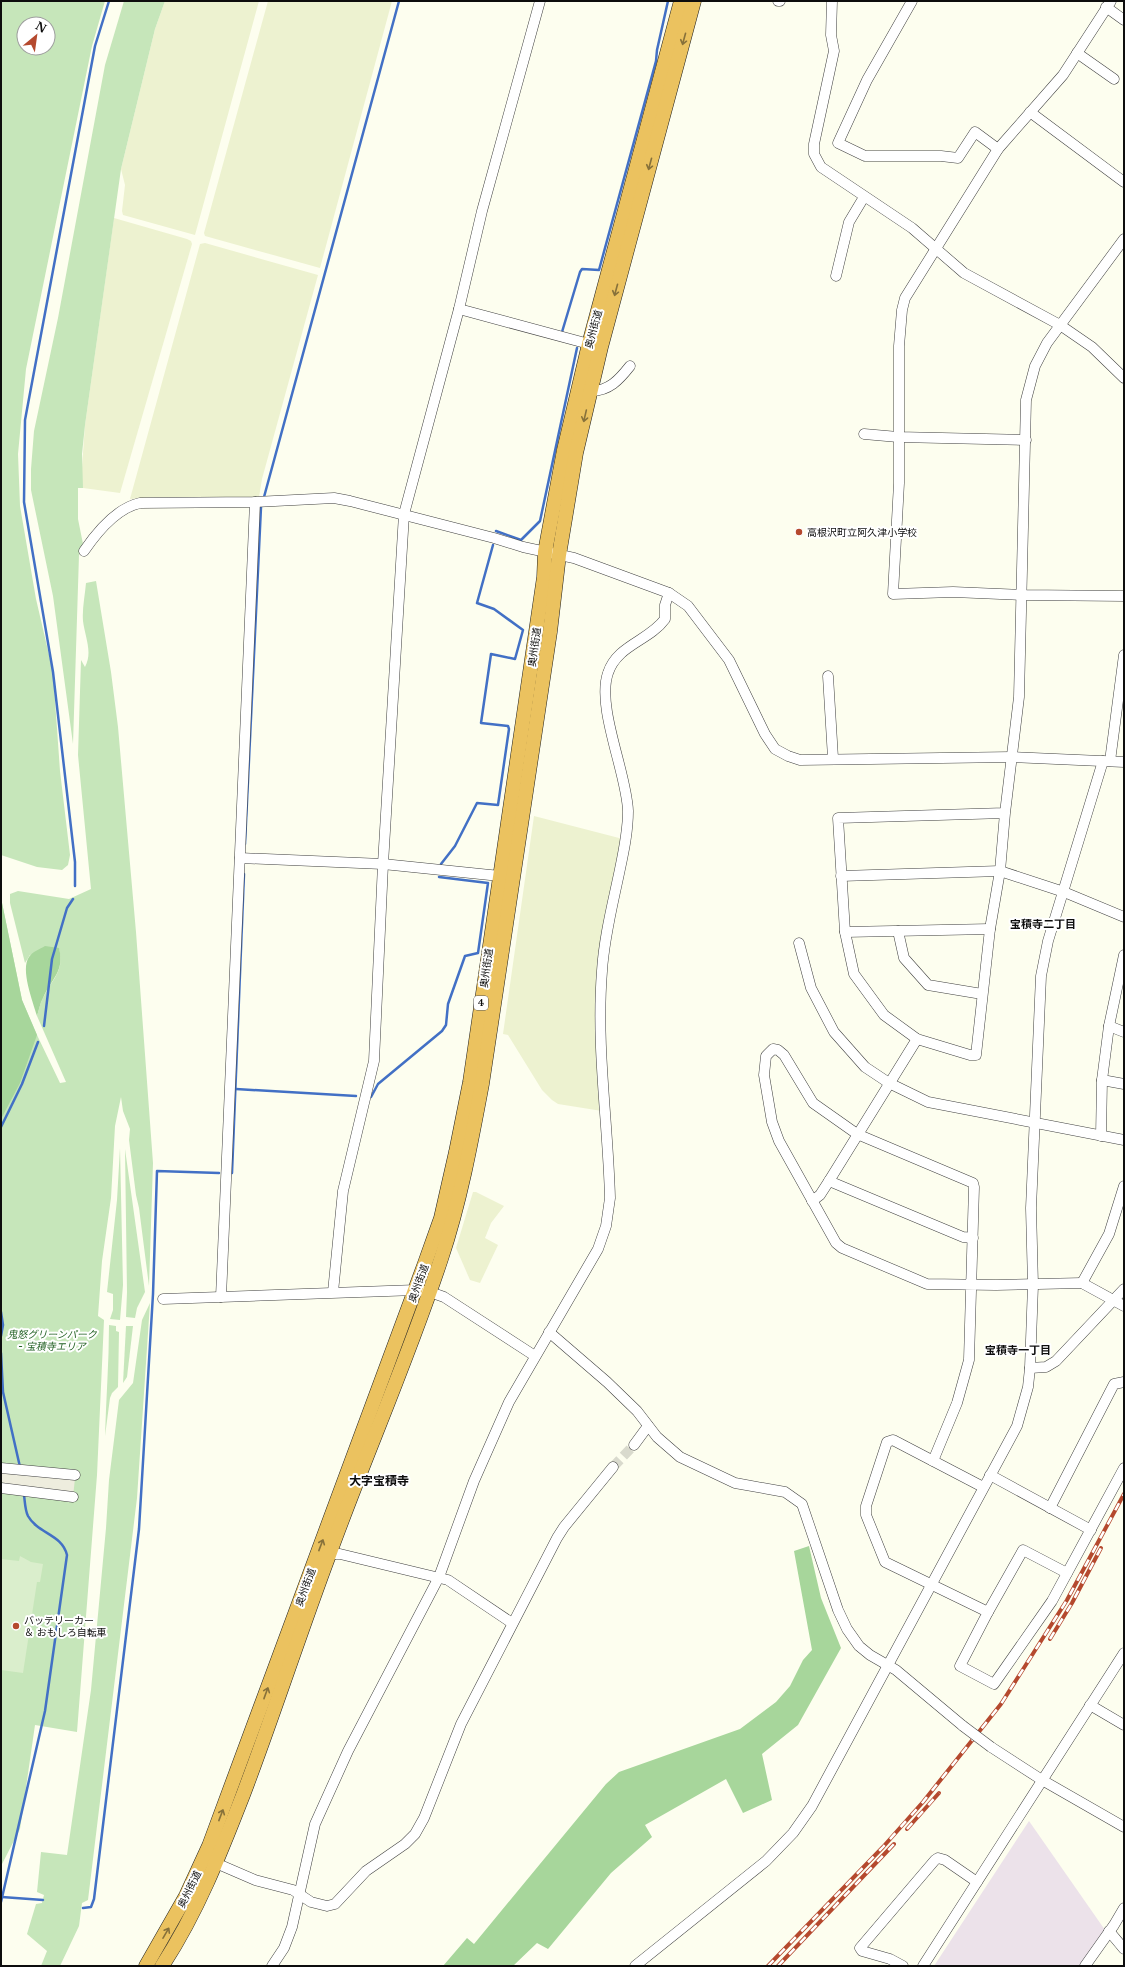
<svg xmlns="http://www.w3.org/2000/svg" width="1125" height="1967" font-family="'Libre Baskerville','Noto Sans JP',serif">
  <rect width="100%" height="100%" fill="#fdfeef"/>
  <polygon fill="#ece2ea" points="1029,1821 1105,1930 1080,1966 934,1966"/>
  <g fill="#edf2d0">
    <polygon points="165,1 259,1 195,235 123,215 122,211 125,185 121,169 155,29"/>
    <polygon points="268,1 392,1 320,268 205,236 204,233"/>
    <polygon points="114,218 187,239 191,241 192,244 120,493 83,488 81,481 85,425"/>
    <polygon points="205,243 318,275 262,479 259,497 151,497 130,499 200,244"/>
    <polygon points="534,816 623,839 601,942 602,1111 558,1104 552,1100 542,1090 508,1035 503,1034"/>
    <polygon points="473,1192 476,1192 504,1206 491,1223 485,1238 498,1245 480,1283 470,1280 456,1248"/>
  </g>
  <g fill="#c6e6ba" fill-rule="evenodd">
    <path d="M1,1H105L92,46L26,369L18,454L20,506L36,599L53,672L60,771L70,855L68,865L62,870L37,867L1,855ZM24,24H48V48H24Z"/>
    <polygon points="124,1 165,1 155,29 121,169 85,425 82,454 83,488 78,488 78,519 83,544 79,555 73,744 53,596 31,490 31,469 34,431 58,318 105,65"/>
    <path d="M96,581L111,672L118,727L136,932L153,1163L149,1286L139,1208L136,1195L129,1140L130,1129L123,1111L121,1097L115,1126L111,1198L102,1261L98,1316L104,1320L97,1475L77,1732L35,1725L20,1829L1,1866V898L22,1000L37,1035L60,1083L66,1082L37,1016C39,1010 40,1003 43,998C52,979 65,971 59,949L30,955L25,963L10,903V894L18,891L69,899L91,889L78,755L81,660L85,667C93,652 85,637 83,621C82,609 85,595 86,583Z"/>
    <polygon points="120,1148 123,1285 120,1320 110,1319 113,1310 113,1294 107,1292 117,1200"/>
    <polygon points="125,1149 145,1292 137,1308 135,1318 126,1317 127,1292"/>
    <polygon points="150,1303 137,1498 88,1900 82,1903 79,1926 60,1966 41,1966 47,1951 27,1934 36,1904 42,1903 44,1895 37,1892 41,1852 67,1855 91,1690 106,1528 109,1480 119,1400 133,1383 142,1320"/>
    <path d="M109,1325L116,1326V1331L119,1332L118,1387L112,1393L110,1398L105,1436C106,1399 109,1362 109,1325Z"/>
    <polygon points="126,1326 133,1326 127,1377 123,1383"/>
  </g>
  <g fill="#a7d69b">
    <polygon points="1,898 22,1000 37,1035 20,1083 1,1119"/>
    <path d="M45,946L59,948C65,971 52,978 43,998C40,1003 39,1010 37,1016C33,1002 20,969 29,957C32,952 40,949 45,946Z"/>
    <polygon points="809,1546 821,1598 841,1648 798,1725 762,1754 772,1800 743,1813 726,1779 645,1825 652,1837 611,1873 548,1949 537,1943 513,1966 443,1966 467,1938 474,1944 606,1784 619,1772 740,1729 776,1702 790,1686 803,1660 812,1650 794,1551"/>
  </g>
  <polygon fill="#daeecc" points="20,1556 31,1562 43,1564 40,1582 37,1582 23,1673 1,1670 1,1559 19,1561"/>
  <polygon fill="#eeedde" points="76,1469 73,1497 4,1484 1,1481 1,1474 5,1472 73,1471"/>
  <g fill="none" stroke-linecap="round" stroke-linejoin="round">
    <g stroke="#4270c5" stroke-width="2.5">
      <polyline points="562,332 580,272 582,269 599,270 656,61 657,50 668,1"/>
      <polyline points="264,497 399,1"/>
      <polyline points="496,531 521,540 540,521 577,348"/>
      <polyline points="245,844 261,507"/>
      <polyline points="441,864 455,846 477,803 498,805 509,729 508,726 481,723 491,654 515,659 523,630 494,609 477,603 493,545"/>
      <polyline points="75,886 75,862 53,672 24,502 25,420 95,46 109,1"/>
      <polyline points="44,1026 52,959 67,908 73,899"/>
      <polyline points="236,1089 356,1096"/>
      <polyline points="371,1097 378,1084 442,1031 446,1025 448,1004 465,956 478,953 488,883 439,877"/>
      <polyline points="1,1127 22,1084 38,1042"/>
      <polyline points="232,1173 244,874"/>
      <polyline points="1,1312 3,1325 1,1336"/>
      <polyline points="1,1353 3,1392 20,1467"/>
      <polyline points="2,1897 43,1900"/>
      <path d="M1,1902L45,1711L67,1555C62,1534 38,1534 28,1516C25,1510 25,1502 24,1495"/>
      <polyline points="83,1908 91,1907 94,1899 139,1529 153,1294 157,1171 219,1173"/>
    </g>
    <polyline stroke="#d9dacd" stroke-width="10" stroke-dasharray="10 5" stroke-linecap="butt" points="613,1467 634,1445"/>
    <g stroke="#404040" stroke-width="11">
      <g id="minor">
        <polyline points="778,1 780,1"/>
        <polyline points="832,1 831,35 834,51 814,144 814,154 821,167 912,228 964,273 1060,325 1092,347 1124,378"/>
        <polyline points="912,1 867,80 838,143 865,156 941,156 958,158 975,132 998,149"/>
        <polyline points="1111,1 1063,75 998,149 905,298 902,310 899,346 899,483 893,594 953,592 1022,595 1124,596"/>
        <polyline points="1106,7 1124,20"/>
        <polyline points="1077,53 1114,79"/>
        <polyline points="1030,112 1124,182"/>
        <polyline points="836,276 849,222 864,197"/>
        <polyline points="459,309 589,344"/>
        <path d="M591,391C609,391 619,380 630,366"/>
        <polyline points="864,434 898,437 1026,440"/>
        <path d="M84,551C97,532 117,508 140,503L255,502L334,498L350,501L494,538L523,547L574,558L669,593L688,606L729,660L765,734L775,749L788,756L800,760L1012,757L1124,762"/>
        <polyline points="828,676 833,758"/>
        <polyline points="1110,761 1124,655"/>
        <polyline points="1005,813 838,818 845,932 854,974 884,1015 917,1039 970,1055 976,1055 990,929 1000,871 1005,813 1019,697 1026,400 1035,366 1047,343 1124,239"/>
        <polyline points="240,858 383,864 500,876"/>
        <polyline points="841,876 1000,871 1064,892 1124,917"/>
        <polyline points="898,931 904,958 928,985 982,994"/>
        <polyline points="845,932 990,929"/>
        <polyline points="799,943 811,988 834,1032 865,1067 889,1083 928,1102 1124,1140"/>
        <polyline points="1124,955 1109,1026 1102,1080 1124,1084"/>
        <polyline points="1109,1026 1124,1032"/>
        <polyline points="1101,1136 1102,1080"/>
        <polyline points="829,1181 963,1237 973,1238"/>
        <polyline points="812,1201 820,1195 829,1181 917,1039"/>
        <polyline points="1082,1283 1109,1234 1124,1186"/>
        <polyline points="333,1292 343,1191 374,1061 383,864 404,514 459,309 482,211 540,1"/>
        <polyline points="221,1297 255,502"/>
        <polyline points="163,1299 416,1290 430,1292 444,1297 535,1356"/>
        <polyline points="549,1332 607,1382 637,1411 657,1437 680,1457 735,1483 785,1492 802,1504 838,1610 847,1629 859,1646 870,1655 896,1670 963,1726"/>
        <polyline points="1030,1368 1033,1285 1031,1208 1041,976 1048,941 1103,761"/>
        <polyline points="634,1445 648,1426"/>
        <polyline points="933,1461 957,1403 969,1360 974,1187 973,1183 857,1134 813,1103 784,1055 778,1050 773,1049 766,1056 764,1075 772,1122 779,1141 836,1243 842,1248 927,1284 996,1285 1082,1283 1124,1306"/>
        <polyline points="1,1468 75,1475"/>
        <polyline points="990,1475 1091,1530"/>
        <polyline points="983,1487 893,1440 887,1442 866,1506 866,1515 885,1562 988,1612 960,1666 994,1684 1052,1601 1124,1468"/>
        <polyline points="1,1488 73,1497"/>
        <polyline points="1050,1508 1114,1384 1124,1382"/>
        <polyline points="329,1554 340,1554 448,1580 512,1623"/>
        <polyline points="988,1612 1023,1550 1067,1573"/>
        <polyline points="1090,1705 1124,1725"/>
        <polyline points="991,1747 1042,1780 1124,1827"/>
        <polyline points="211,1861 255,1880 293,1890 311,1902 327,1906 335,1904 366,1871 405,1844 415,1834 424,1818 461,1724 557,1538 564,1527 613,1467"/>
        <polyline points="1109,1931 1124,1949"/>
        <path d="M272,1966L284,1948L292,1927L315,1824L348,1751L439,1577L474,1481L509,1402L598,1249L606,1226L610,1198C608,1122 596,1047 602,971C604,937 613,903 620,869C624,850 628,831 628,811C627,774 596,707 608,673C617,645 649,641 665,619V605L669,593"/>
        <polyline points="635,1966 766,1861 793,1833 812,1806 1017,1426 1028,1387 1030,1368 1046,1367 1056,1361 1124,1289"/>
        <polyline points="903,1966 890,1959 862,1951 860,1948 935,1860 938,1858 945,1860 977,1882"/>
        <polyline points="923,1966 1124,1653"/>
        <polyline points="1085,1966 1114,1925 1124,1908"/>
      </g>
    </g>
    <g stroke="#1e1e1e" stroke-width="15">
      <g id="highway">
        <polyline points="146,1966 186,1896 209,1846 425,1263 441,1218 456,1152 470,1082 544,577 545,552 564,450 589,344 681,1"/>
        <path d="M162,1966C197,1913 220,1854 243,1795C273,1716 299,1635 329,1555C365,1456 408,1359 441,1259C460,1202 471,1143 482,1084L550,632L559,555L576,453L601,347L694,1"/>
      </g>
    </g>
    <use href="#minor" stroke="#fff" stroke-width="10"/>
    <use href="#highway" stroke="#ebc25f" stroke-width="14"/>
    <g stroke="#b5492e" stroke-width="4">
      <g id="rail">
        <polyline points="1050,1639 1072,1603 1101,1548"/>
        <polyline points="907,1829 939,1793"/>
        <polyline points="768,1966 883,1847 923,1802 1001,1704 1067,1600 1124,1494"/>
        <polyline points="778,1966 894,1844"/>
      </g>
    </g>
    <use href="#rail" stroke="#fff" stroke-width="2.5" stroke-dasharray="8" stroke-linecap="butt"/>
    <g stroke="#404040" stroke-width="11" stroke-linecap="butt">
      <polyline id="minor-bridge" points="963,1726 991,1747"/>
    </g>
    <use href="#minor-bridge" stroke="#fff" stroke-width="10"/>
  </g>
  <defs><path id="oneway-shaft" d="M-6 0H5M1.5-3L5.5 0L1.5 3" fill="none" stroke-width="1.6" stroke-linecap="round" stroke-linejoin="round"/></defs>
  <g stroke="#87713a">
    <use href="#oneway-shaft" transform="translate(684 39) rotate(105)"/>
    <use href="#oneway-shaft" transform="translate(650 164) rotate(105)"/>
    <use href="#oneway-shaft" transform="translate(616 290) rotate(105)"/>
    <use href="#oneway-shaft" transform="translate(585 416) rotate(103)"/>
    <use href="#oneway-shaft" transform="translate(321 1545) rotate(-69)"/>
    <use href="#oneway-shaft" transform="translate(266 1693) rotate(-70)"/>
    <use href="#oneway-shaft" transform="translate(221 1815) rotate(-69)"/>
    <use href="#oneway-shaft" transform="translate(166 1933) rotate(-60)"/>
  </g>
  <g fill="#b5492e" stroke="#fff" stroke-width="1.5">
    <circle cx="799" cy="532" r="4"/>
    <circle cx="16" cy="1626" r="4"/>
  </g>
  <g text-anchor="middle" stroke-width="4" stroke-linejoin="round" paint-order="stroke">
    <rect fill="#fff" stroke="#565656" stroke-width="1" x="474" y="996" width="14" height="14" rx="3"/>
    <g font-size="9" font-weight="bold" fill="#0d0d0d">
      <text x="481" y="1006">4</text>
    </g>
    <g font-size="10" fill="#0d0d0d" stroke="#fff">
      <text transform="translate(593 329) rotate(-75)" y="4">奥州街道</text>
      <text transform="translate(534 647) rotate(-82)" y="4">奥州街道</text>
      <text transform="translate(486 968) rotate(-82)" y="4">奥州街道</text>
      <text transform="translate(418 1283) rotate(-70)" y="4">奥州街道</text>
      <text transform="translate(305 1587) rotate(-70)" y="4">奥州街道</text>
      <text transform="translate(189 1889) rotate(-64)" y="4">奥州街道</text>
    </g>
    <g font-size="10" fill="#0d0d0d" stroke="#fff" text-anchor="start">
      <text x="807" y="536">高根沢町立阿久津小学校</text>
      <text x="24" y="1624">バッテリーカー<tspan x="24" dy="12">＆ おもしろ自転車</tspan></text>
    </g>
    <g font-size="10" font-style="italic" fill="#226124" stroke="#fff">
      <text x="52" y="1338">鬼怒グリーンパーク<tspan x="52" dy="12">- 宝積寺エリア</tspan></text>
    </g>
    <g font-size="11" font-weight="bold" fill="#0d0d0d" stroke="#fff">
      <text x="1043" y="928">宝積寺二丁目</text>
      <text x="1018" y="1354">宝積寺一丁目</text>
    </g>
    <g font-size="12" font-weight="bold" fill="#0d0d0d" stroke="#fff">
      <text x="379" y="1485">大字宝積寺</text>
    </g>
  </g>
  <rect width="1125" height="1967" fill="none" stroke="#0d0d0d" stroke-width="4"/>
  <g transform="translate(36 36) rotate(29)"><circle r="19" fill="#ffffff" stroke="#9e9e9e"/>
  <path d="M0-3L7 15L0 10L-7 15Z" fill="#b5492e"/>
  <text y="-6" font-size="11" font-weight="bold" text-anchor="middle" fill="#0d0d0d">N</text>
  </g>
</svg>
